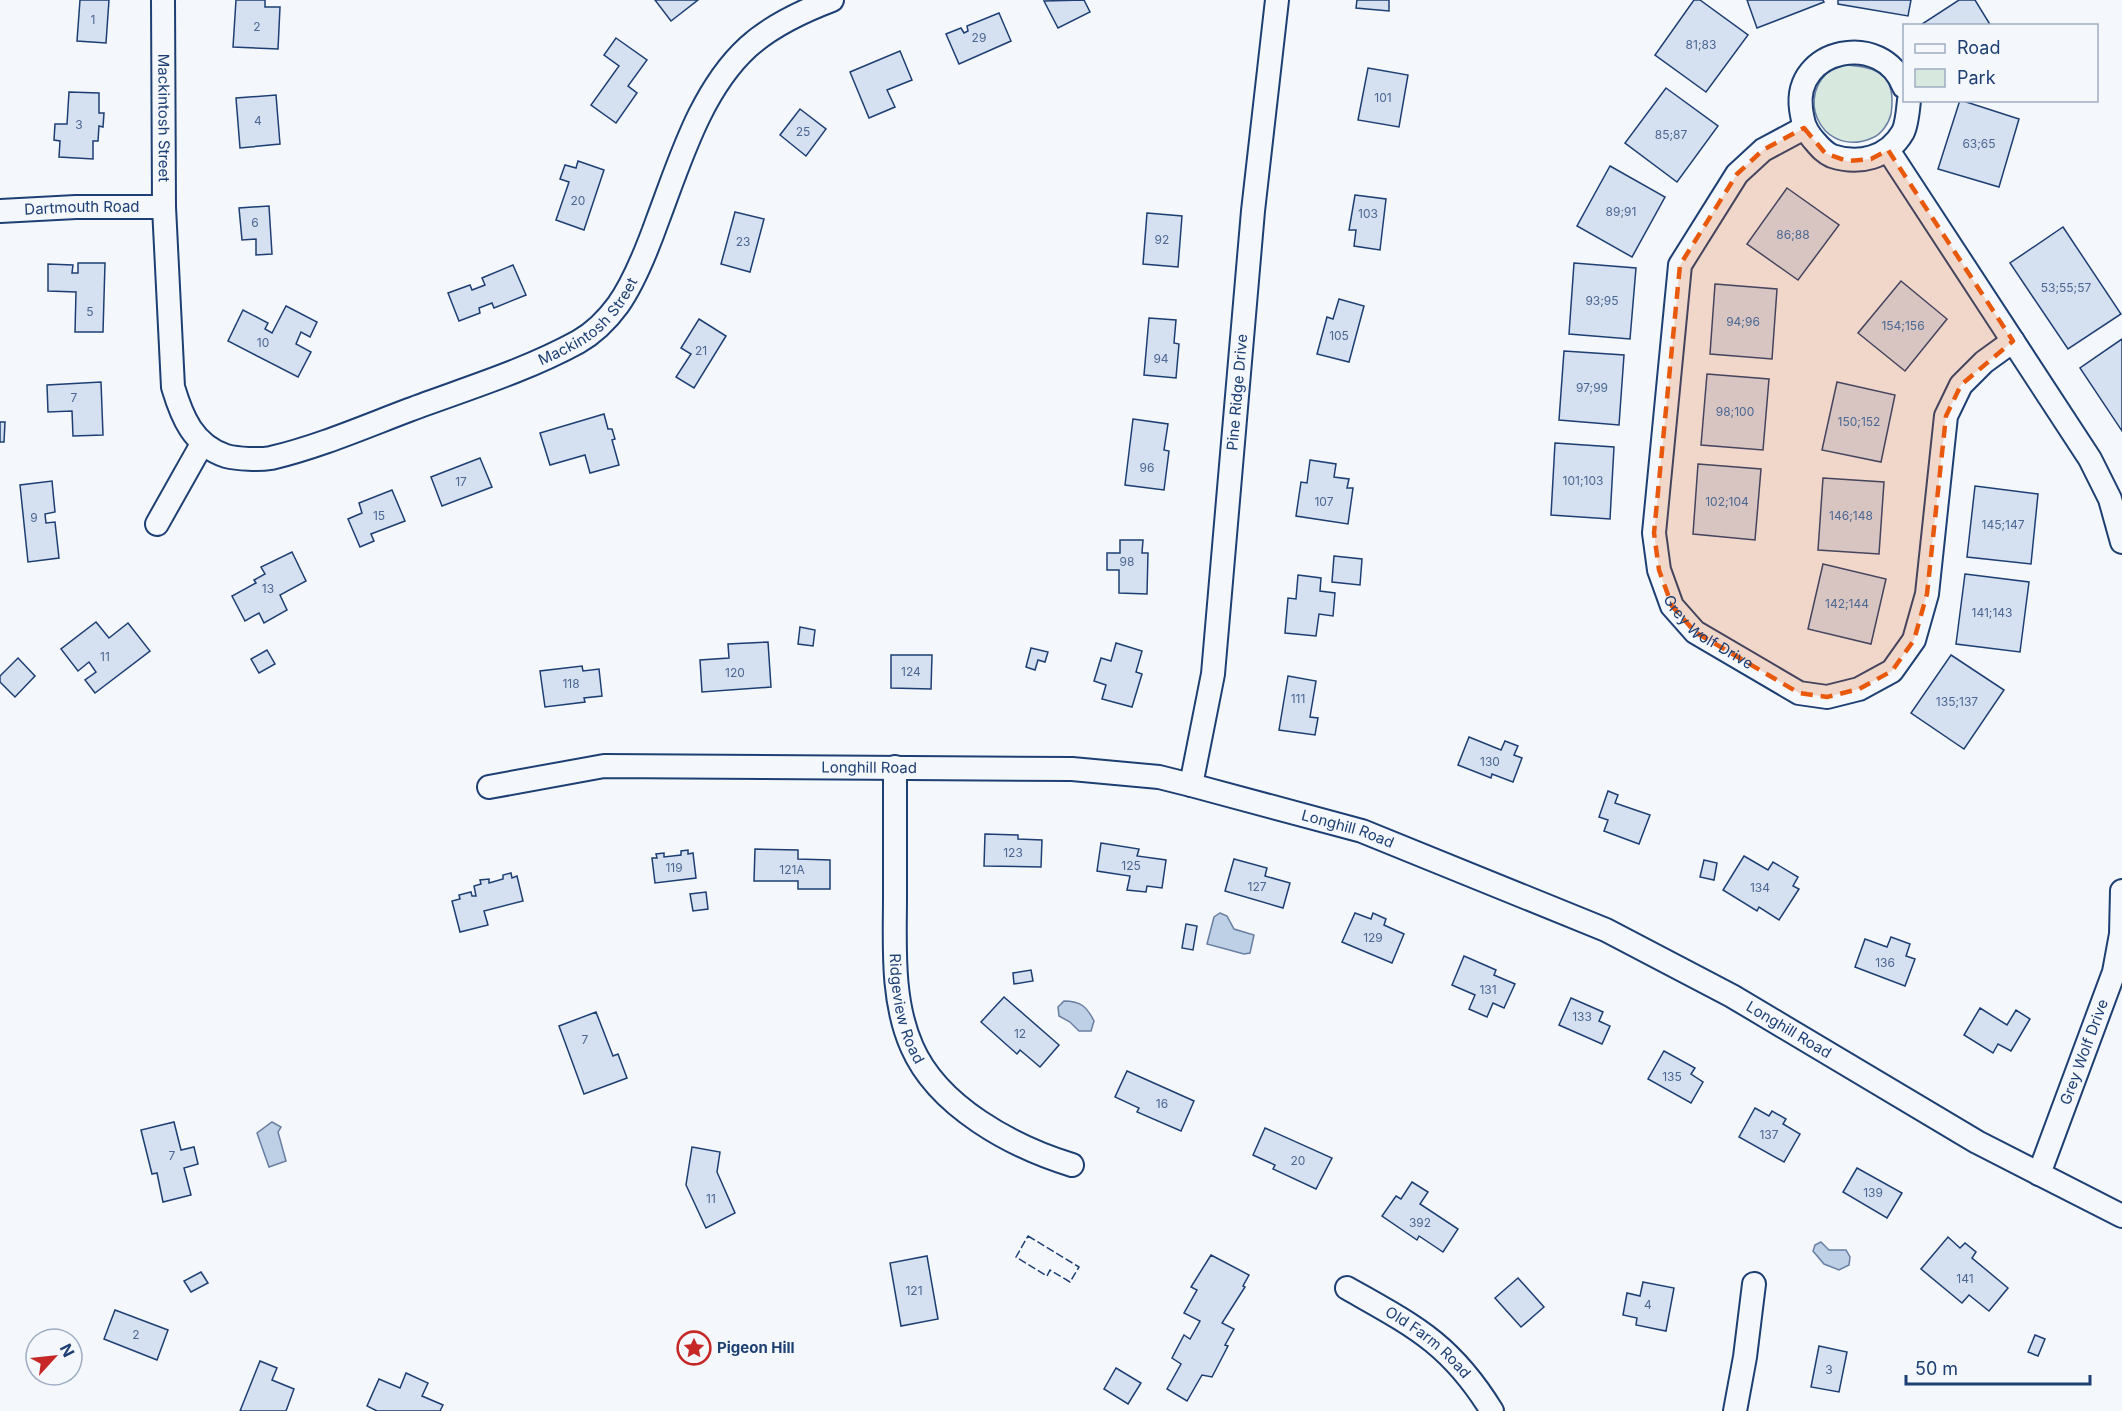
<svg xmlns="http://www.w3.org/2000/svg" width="2122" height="1411" font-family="Inter,sans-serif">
  <rect width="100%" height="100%" fill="#f4f7fb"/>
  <path fill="#d7e8df" stroke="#687fa3" stroke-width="1.5" d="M1843,65C1878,66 1897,75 1891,114C1889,123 1881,135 1872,138C1827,158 1795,104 1827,73C1830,70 1839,68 1843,65Z"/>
  <g fill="#bed0e5" stroke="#687fa3" stroke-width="1.5">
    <polygon points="1220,913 1227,916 1234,929 1254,935 1250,953 1244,954 1207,944 1214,917"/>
    <path d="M1064,1001C1081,1001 1087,1007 1094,1021L1091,1031H1079L1070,1022L1059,1016L1058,1007Z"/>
    <polygon points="272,1122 281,1127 278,1132 286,1161 269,1167 257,1133"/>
    <polygon points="1821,1242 1829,1250 1846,1250 1850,1257 1849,1265 1839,1270 1824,1264 1813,1251 1815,1245"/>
  </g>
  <g fill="#d5e0f0" stroke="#1d3f73" stroke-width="1.5">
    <polygon points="80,0 109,0 106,43 77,41"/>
    <polygon points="236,0 265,0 265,7 280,7 278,49 233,47"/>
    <polygon points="655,0 698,0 671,21"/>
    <polygon points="1084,0 1090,12 1058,28 1044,1"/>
    <polygon points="1357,0 1389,0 1389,11 1356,8"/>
    <polygon points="1694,0 1700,0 1748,35 1706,92 1655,55"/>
    <polygon points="1747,0 1823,0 1824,2 1757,28"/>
    <polygon points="1838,0 1911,0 1908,16 1838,4"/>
    <polygon points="1959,0 1975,0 1991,26 1919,26"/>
    <polygon points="999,13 1011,41 959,64 946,34 961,28 964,33 968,31 967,26"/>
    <polygon points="616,38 647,60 628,86 637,93 616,123 591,105 619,66 604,55"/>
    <polygon points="900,51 912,80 887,90 895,107 869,118 850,72"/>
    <polygon points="1368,68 1408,75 1399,127 1358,120"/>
    <polygon points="1666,88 1718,126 1677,182 1625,143"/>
    <polygon points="69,92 99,93 99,113 104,113 103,127 99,126 98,141 93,141 93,159 59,157 60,141 54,140 55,124 67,124"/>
    <polygon points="276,95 280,144 240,148 236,98"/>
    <polygon points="1960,100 2019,119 1999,187 1938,169"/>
    <polygon points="800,109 826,129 806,156 780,135"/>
    <polygon points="578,161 604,170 584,230 556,220 569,182 560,179 565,165 576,168"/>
    <polygon points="1610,166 1665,197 1632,257 1577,226"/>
    <polygon points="1787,188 1839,225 1798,280 1747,244"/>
    <polygon points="1355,195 1386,199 1380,250 1354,246 1356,230 1349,230"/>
    <polygon points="269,206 272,254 256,255 256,239 242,240 239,208"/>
    <polygon points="735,212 764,219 750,272 721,264"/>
    <polygon points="1147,213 1182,216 1178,267 1143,264"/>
    <polygon points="2063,227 2121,314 2068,349 2010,263"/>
    <polygon points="78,263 105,263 103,332 75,332 76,292 48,291 48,264 73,265 72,273 78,273"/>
    <polygon points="1574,263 1636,268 1630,339 1569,334"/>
    <polygon points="513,265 526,295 494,308 492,303 479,308 480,313 459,321 448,293 470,285 472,290 485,285 482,278"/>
    <polygon points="1901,281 1947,319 1905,371 1858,333"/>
    <polygon points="1715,284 1777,289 1772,359 1710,354"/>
    <polygon points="1339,299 1364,306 1349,362 1317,354 1327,317 1333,319"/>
    <polygon points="286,306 317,322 310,337 301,332 296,344 311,352 298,377 228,341 243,310 268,323 265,329 272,333"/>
    <polygon points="1149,318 1176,320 1174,343 1179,344 1176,378 1144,375"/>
    <polygon points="699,319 726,336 694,388 676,377 691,354 681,348"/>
    <polygon points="2122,339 2122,431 2080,368"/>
    <polygon points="1564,351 1624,355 1619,425 1559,420"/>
    <polygon points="1707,374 1769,379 1763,450 1701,445"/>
    <polygon points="101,382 103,435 73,436 72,411 48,412 47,385"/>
    <polygon points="1837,382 1895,395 1881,462 1822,450"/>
    <polygon points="604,414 608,429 612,429 615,439 612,440 619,465 590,473 585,455 550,465 540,433"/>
    <polygon points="1133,419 1168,424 1164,450 1169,451 1164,490 1125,485"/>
    <polygon points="0,422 5,422 4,442 0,442"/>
    <polygon points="1555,443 1614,447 1610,519 1551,515"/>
    <polygon points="480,458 492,487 442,506 431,477"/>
    <polygon points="1310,460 1336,464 1334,477 1349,479 1347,488 1353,488 1348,524 1296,516 1301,482 1307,483"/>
    <polygon points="1698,464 1761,469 1755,540 1693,534"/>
    <polygon points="1823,478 1884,482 1879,554 1818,550"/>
    <polygon points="52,481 55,512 45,514 46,523 55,522 59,558 28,562 20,485"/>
    <polygon points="1975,486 2038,494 2031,564 1967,557"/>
    <polygon points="392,490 405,521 371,534 374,541 360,547 348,519 362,513 359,503"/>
    <polygon points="1120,540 1143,540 1142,553 1148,553 1147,594 1119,593 1119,570 1107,570 1107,553 1120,553"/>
    <polygon points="292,552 306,581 280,595 287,610 264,623 259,613 245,621 232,596 256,583 254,580 265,574 261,567"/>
    <polygon points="1334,556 1362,559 1360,585 1332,582"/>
    <polygon points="1823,564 1886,579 1871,644 1808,629"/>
    <polygon points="1965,574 2029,582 2020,652 1956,644"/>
    <polygon points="1298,575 1321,578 1320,591 1335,593 1333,616 1319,614 1316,636 1285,633 1288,598 1296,599"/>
    <polygon points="96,622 109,638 128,623 150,651 95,693 85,680 96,672 89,662 78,671 61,649"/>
    <polygon points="800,627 815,630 813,646 798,644"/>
    <polygon points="768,642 771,687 702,692 700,660 729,658 728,644"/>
    <polygon points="1116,643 1142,651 1136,672 1142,674 1132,707 1102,699 1106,685 1094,681 1101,658 1111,661"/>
    <polygon points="1031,648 1048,652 1045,662 1038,660 1035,670 1026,667"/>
    <polygon points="267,650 275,664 259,673 251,659"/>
    <polygon points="891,655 932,655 931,689 891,688"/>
    <polygon points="1951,655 2004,690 1964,749 1911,713"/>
    <polygon points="18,658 35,676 15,697 0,682 0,676"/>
    <polygon points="582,666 583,671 599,669 602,696 584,698 585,702 545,707 540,671"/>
    <polygon points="1288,676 1316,681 1310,717 1318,718 1315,735 1279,730"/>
    <polygon points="1469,737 1501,750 1505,741 1518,746 1514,755 1522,758 1513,782 1492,774 1491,778 1458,765"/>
    <polygon points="1608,791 1618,795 1615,803 1650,815 1639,844 1604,831 1608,820 1599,817"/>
    <polygon points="985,834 1018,835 1018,839 1042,840 1041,867 984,866"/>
    <polygon points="1101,843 1139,849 1137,856 1166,860 1162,888 1147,886 1146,892 1127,890 1130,876 1097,871"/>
    <polygon points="755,849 798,850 798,859 830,860 830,889 798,889 798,881 754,881"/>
    <polygon points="688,850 688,854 693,853 696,878 655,883 652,858 657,858 656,854 664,853 664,857 681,855 681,851"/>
    <polygon points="1744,856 1768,870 1773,862 1798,877 1793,886 1799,889 1779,920 1759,907 1757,911 1723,890"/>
    <polygon points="1234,859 1267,868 1265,876 1290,883 1283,908 1225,891"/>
    <polygon points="1704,860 1717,863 1714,880 1700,877"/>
    <polygon points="511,873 512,878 517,876 523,901 484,911 488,925 460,932 452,901 460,899 459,895 471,892 472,896 476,896 474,886 481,884 480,880 489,879 489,883 503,879 503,875"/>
    <polygon points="706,892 708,909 693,911 690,894"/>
    <polygon points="1355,913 1371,919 1373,913 1386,919 1384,925 1404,934 1392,963 1342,942"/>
    <polygon points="1186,924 1197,926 1193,950 1182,948"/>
    <polygon points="1891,937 1910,944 1906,956 1915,959 1905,986 1855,967 1865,939 1887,947"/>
    <polygon points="1464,956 1496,970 1494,975 1515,984 1504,1008 1493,1003 1487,1017 1469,1009 1475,995 1452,985"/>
    <polygon points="1031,970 1033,981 1014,984 1013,973"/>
    <polygon points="1004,997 1059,1045 1040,1067 1020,1050 1017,1054 981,1022"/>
    <polygon points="1571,998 1603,1012 1599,1021 1610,1026 1602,1044 1559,1025"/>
    <polygon points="1980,1008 2007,1025 2016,1010 2030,1019 2011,1051 1998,1044 1993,1053 1964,1035"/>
    <polygon points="596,1012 613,1056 618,1054 627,1078 584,1094 559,1026"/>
    <polygon points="1664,1051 1695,1068 1691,1074 1703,1082 1691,1103 1648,1079"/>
    <polygon points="1127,1071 1194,1101 1181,1131 1137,1112 1139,1108 1115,1097"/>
    <polygon points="1755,1108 1769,1116 1772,1111 1786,1119 1783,1124 1800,1134 1784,1162 1739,1137"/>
    <polygon points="174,1122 181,1150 194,1147 198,1164 184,1168 191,1195 163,1202 157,1173 152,1174 141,1130"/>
    <polygon points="1265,1128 1332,1158 1316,1189 1273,1169 1275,1165 1253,1155"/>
    <polygon points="692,1147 720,1152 717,1172 735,1213 706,1228 686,1185"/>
    <polygon points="1857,1168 1902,1193 1887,1218 1843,1192"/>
    <polygon points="1412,1182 1428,1192 1420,1204 1458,1229 1443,1252 1419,1236 1417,1240 1382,1216 1396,1196 1401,1199"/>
    <polygon points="1948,1237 1960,1248 1965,1243 1976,1252 1972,1258 2008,1288 1989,1311 1969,1295 1962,1303 1921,1269"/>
    <polygon points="1211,1255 1249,1275 1243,1286 1245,1287 1222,1323 1234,1329 1225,1345 1228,1346 1212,1377 1202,1375 1187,1401 1167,1389 1181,1364 1172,1358 1184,1335 1190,1339 1200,1321 1184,1313 1197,1290 1191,1287"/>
    <polygon points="927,1256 938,1319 901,1326 890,1263"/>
    <polygon points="201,1272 208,1283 191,1292 184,1281"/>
    <polygon points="1518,1278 1544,1307 1521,1327 1495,1298"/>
    <polygon points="1643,1282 1674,1288 1666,1331 1636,1325 1637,1318 1623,1315 1627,1293 1640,1296"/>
    <polygon points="115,1310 168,1330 157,1360 104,1339"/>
    <polygon points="2035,1335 2045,1339 2038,1356 2028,1352"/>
    <polygon points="1819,1346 1847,1352 1839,1392 1811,1387"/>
    <polygon points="260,1361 277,1368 272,1380 294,1389 286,1411 240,1411"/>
    <polygon points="1116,1368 1141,1383 1128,1404 1104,1389"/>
    <polygon points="406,1373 428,1383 422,1396 443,1405 440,1411 377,1411 367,1406 379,1379 400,1388"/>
  </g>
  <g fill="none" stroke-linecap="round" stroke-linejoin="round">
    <g stroke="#1d3f73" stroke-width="26">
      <g id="street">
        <path id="s1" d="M163,0L164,207L173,387C182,417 193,445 226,456C238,459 259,460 271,458C318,447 364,427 409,410C465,389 525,371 578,342C594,333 607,320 618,305C635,281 648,247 658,219C680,161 701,90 748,47C771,26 803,11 832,0"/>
        <path d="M1904,87C1883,30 1793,48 1801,109C1803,122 1804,128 1812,138C1819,146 1823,152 1832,156C1859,165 1888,158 1903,132C1907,124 1908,110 1909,100"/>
        <path id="s2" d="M1804,128L1763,150L1737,174L1680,265L1654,533L1659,570L1672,606L1695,632L1799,693L1827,697L1859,689L1892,671L1914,640L1927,594L1946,416L1961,385L1984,362L2013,341"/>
        <polyline points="1888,150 2090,459 2110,499 2122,542"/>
        <path id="s3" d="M0,211L76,207H164"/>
        <polyline points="157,524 202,444"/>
        <path id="s4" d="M895,767C895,810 895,852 895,895C895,944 891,1000 912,1047C938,1107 1013,1147 1072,1165"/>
        <path id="s5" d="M1191,785L1213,674L1253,211L1277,0"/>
        <path id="s6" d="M489,787L604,766L1072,769L1159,777L1191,785L1362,831L1606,930L1732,996L1977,1142L2122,1216"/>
        <path id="s7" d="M2039,1174L2114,972L2121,934L2122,891"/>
        <path id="s8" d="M1347,1288C1414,1326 1450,1343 1492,1411"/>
        <polyline points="1735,1411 1745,1357 1754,1284"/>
      </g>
    </g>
    <use href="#street" stroke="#f4f7fb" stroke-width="22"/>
    <polygon stroke="#1d3f73" stroke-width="1.5" stroke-dasharray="8 3" stroke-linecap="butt" points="1028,1236 1079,1267 1070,1282 1050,1270 1047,1276 1016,1257"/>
  </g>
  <path fill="#e8590c" fill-opacity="0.2" stroke="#e8590c" stroke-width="4.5" stroke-dasharray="12 8" stroke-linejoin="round" d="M1804,128L1825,153L1847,161L1871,159L1888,150L2013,341L1961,385L1946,416L1927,594L1914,640L1892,671L1859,689L1827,697L1799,693L1695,632L1672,606L1659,570L1654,533L1680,265L1737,174L1763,150Z"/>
  <defs>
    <g id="sight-ring" transform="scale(1.725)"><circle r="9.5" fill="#f4f7fb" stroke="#c62828" stroke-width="1.5"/><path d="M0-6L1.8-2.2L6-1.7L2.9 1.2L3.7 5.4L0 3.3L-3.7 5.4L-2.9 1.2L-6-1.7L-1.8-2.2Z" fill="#c62828"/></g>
  </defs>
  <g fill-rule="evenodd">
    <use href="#sight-ring" x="694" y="1348"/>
  </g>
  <g text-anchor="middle" stroke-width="4.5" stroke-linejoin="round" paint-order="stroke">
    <g font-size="12" fill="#4b6792">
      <text x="93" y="24">1</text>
      <text x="257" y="31">2</text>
      <text x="979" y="42">29</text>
      <text x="1701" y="49">81;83</text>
      <text x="1383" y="102">101</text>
      <text x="258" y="125">4</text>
      <text x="79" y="129">3</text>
      <text x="803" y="136">25</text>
      <text x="1671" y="139">85;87</text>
      <text x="1979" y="148">63;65</text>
      <text x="578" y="205">20</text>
      <text x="1621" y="216">89;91</text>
      <text x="1368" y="218">103</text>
      <text x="255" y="227">6</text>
      <text x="1793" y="239">86;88</text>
      <text x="1162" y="244">92</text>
      <text x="743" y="246">23</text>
      <text x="2066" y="292">53;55;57</text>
      <text x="1602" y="305">93;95</text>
      <text x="90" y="316">5</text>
      <text x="1743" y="326">94;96</text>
      <text x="1903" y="330">154;156</text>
      <text x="1339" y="340">105</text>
      <text x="263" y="347">10</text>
      <text x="701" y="355">21</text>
      <text x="1161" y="363">94</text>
      <text x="1592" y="392">97;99</text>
      <text x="74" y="402">7</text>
      <text x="1735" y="416">98;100</text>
      <text x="1859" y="426">150;152</text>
      <text x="1147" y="472">96</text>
      <text x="1583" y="485">101;103</text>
      <text x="461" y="486">17</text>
      <text x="1324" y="506">107</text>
      <text x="1727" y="506">102;104</text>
      <text x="379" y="520">15</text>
      <text x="1851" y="520">146;148</text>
      <text x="34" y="522">9</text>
      <text x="2003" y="529">145;147</text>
      <text x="1127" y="566">98</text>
      <text x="268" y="593">13</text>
      <text x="1847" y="608">142;144</text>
      <text x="1992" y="617">141;143</text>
      <text x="105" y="661">11</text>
      <text x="911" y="676">124</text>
      <text x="735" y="677">120</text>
      <text x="571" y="688">118</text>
      <text x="1298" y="703">111</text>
      <text x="1957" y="706">135;137</text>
      <text x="1490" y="766">130</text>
      <text x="1013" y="857">123</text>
      <text x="1131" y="870">125</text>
      <text x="674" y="872">119</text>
      <text x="792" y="874">121A</text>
      <text x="1257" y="891">127</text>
      <text x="1760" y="892">134</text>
      <text x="1373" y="942">129</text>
      <text x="1885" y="967">136</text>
      <text x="1488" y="994">131</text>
      <text x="1582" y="1021">133</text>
      <text x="1020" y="1038">12</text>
      <text x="585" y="1044">7</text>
      <text x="1672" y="1081">135</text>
      <text x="1162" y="1108">16</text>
      <text x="1769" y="1139">137</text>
      <text x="172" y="1160">7</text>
      <text x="1298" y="1165">20</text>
      <text x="1873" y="1197">139</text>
      <text x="711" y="1203">11</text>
      <text x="1420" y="1227">392</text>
      <text x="1965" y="1283">141</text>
      <text x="914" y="1295">121</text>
      <text x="1648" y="1309">4</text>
      <text x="136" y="1339">2</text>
      <text x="1829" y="1374">3</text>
    </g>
    <g font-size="15" fill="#1d3f73" stroke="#f4f7fb">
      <text dy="5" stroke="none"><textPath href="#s1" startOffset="118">Mackintosh Street</textPath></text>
      <text dy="5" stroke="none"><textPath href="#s3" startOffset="82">Dartmouth Road</textPath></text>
      <text dy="5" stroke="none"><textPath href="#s1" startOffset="873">Mackintosh Street</textPath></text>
      <text dy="5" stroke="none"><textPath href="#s5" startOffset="396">Pine Ridge Drive</textPath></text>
      <text dy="5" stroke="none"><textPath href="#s2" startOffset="579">Grey Wolf Drive</textPath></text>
      <text dy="5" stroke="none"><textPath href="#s6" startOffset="382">Longhill Road</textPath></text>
      <text dy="5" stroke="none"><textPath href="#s6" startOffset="868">Longhill Road</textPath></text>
      <text dy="5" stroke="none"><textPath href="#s4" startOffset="243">Ridgeview Road</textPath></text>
      <text dy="5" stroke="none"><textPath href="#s6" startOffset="1354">Longhill Road</textPath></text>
      <text dy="5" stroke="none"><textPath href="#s7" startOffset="130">Grey Wolf Drive</textPath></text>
      <text dy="5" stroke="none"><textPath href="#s8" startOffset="98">Old Farm Road</textPath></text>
    </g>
    <g font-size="15" font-weight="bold" fill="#1d3f73" stroke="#f4f7fb" text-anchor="start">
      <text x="717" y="1353">Pigeon Hill</text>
    </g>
  </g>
  <rect x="1903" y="24" width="195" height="78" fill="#f4f7fb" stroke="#9eadc5" stroke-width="1.5"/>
  <rect x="1915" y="44" width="30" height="9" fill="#f4f7fb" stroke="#9eadc5" stroke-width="1.5"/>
  <text x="1957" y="54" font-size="18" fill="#1d3f73">Road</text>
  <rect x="1915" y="69" width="30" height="18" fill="#d7e8df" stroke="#9eadc5" stroke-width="1.5"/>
  <text x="1957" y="84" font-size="18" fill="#1d3f73">Park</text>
  <g transform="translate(54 1357) rotate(63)"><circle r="28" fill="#f4f7fb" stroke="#9eadc5" stroke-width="1.5"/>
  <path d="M0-4.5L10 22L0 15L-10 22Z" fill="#c62828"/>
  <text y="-9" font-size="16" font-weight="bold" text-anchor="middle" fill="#1d3f73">N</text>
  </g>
  <path d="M1906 1375v9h184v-9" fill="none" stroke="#1d3f73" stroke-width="3"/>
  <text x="1915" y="1375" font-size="18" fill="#1d3f73" stroke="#f4f7fb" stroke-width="4.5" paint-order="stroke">50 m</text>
</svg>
